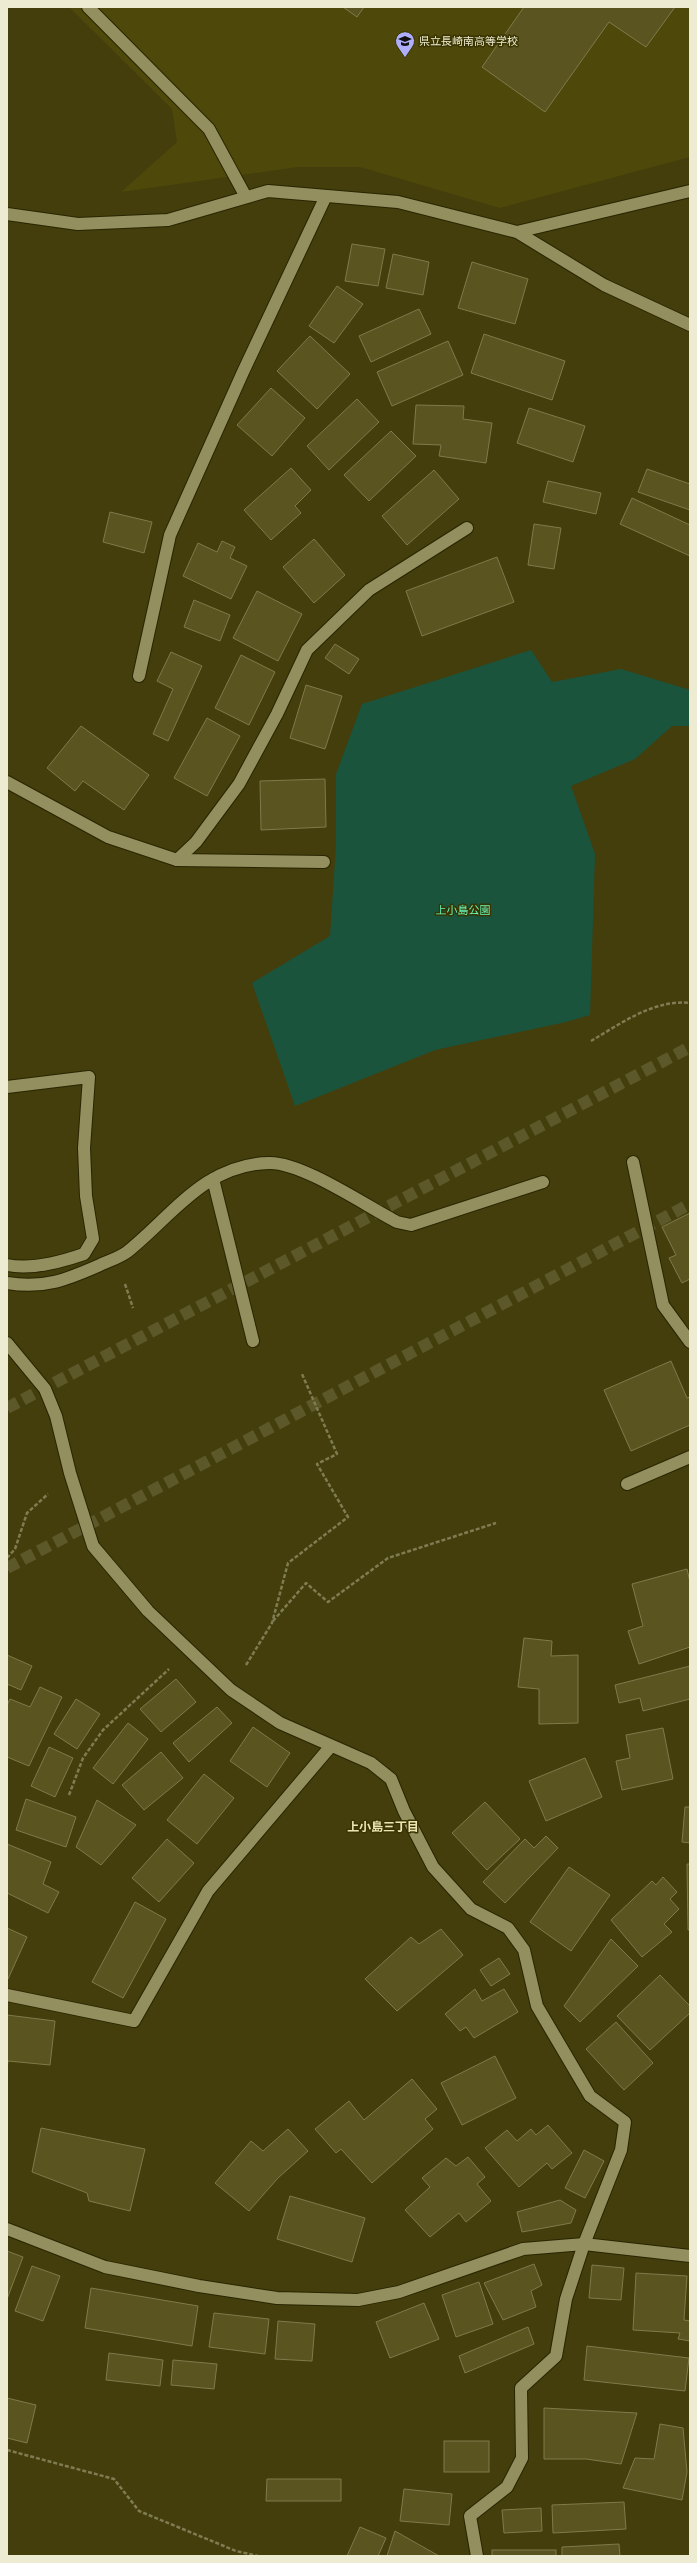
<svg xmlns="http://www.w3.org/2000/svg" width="697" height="2563" font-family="Commissioner,'Noto Sans JP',sans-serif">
  <rect width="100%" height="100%" fill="#433e0c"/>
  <polygon fill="#4e480a" points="69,7 690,7 690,157 500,208 360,167 298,167 121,192 177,142 172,109"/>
  <polygon fill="#1b543d" points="531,650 552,682 621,669 690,690 690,726 672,726 635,759 571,786 595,854 590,1015 566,1022 435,1050 295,1106 252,983 330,936 336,845 336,774 362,704"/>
  <g fill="#5a5420" stroke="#7f7a4a">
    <polygon points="343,7 364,7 357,17"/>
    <polygon points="524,7 675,7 646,47 609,22 545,112 482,67"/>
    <polygon points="352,244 385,249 378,286 345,281"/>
    <polygon points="393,254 429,262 423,295 386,288"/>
    <polygon points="472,262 528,279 515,324 458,308"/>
    <polygon points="337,286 363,304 334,343 309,326"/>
    <polygon points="419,309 431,334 371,362 359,336"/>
    <polygon points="484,334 565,361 552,400 471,373"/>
    <polygon points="310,336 350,374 317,409 277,371"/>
    <polygon points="448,341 463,375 392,406 377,372"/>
    <polygon points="271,388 305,418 272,456 237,425"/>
    <polygon points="357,399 379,422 329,470 307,446"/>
    <polygon points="416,405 464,406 463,419 492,423 486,463 439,456 441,445 413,444"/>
    <polygon points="529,408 585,426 573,462 517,443"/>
    <polygon points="391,431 416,456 369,501 344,475"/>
    <polygon points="291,468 311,490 295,506 301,513 271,540 244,510"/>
    <polygon points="647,469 690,484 690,510 638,492"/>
    <polygon points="434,470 459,499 407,545 382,516"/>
    <polygon points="548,481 601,493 596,514 543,502"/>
    <polygon points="632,498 690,525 690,556 620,524"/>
    <polygon points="110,512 152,522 144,553 103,542"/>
    <polygon points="534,524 561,528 554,569 528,565"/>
    <polygon points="314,539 345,575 314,603 283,567"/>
    <polygon points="222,541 235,547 230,558 247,566 231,599 183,576 198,543 217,552"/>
    <polygon points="497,557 514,602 422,636 406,591"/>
    <polygon points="257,591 302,614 278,661 233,638"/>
    <polygon points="194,600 230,615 220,641 184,627"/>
    <polygon points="335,644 359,659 349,674 325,658"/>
    <polygon points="171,652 202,666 168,741 153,734 173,689 157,681"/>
    <polygon points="241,655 275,672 249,725 215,708"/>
    <polygon points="306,685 342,696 325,749 290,738"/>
    <polygon points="207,718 240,736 207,796 174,778"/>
    <polygon points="81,726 149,775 124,810 83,781 75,791 47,768"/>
    <polygon points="325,779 326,827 261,830 260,781"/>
    <polygon points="690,1213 690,1279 682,1283 669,1258 676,1255 662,1227"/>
    <polygon points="671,1361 687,1398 690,1397 690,1425 631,1451 604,1390"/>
    <polygon points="687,1569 690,1582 690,1647 639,1664 628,1631 643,1626 632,1584"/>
    <polygon points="524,1638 552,1641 551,1656 578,1655 578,1723 539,1724 539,1689 518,1687"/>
    <polygon points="7,1655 32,1666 21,1690 7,1684"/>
    <polygon points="690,1666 690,1699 643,1711 640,1698 619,1703 615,1685"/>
    <polygon points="176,1679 196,1702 161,1732 140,1709"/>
    <polygon points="40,1687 62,1697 29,1766 7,1757 7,1705 10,1699 30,1707"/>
    <polygon points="76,1699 100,1714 77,1749 54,1734"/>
    <polygon points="217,1707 232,1723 189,1762 173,1743"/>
    <polygon points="128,1723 148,1739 113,1784 93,1768"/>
    <polygon points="253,1727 290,1753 267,1787 230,1761"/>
    <polygon points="663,1728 673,1779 622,1790 616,1761 630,1758 626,1735"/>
    <polygon points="49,1747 73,1758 55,1797 31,1786"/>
    <polygon points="161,1752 183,1778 144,1810 122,1785"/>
    <polygon points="585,1758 602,1797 546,1821 529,1781"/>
    <polygon points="204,1774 234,1798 197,1844 167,1820"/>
    <polygon points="26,1799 76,1817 66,1847 16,1830"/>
    <polygon points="97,1800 136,1825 101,1865 76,1847"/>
    <polygon points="485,1802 520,1839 487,1870 452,1833"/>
    <polygon points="685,1807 690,1807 690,1843 682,1842"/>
    <polygon points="546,1836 558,1848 505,1903 483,1882 525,1839 534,1848"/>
    <polygon points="167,1839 194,1863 159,1902 132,1878"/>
    <polygon points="7,1844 51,1862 43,1884 59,1892 48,1913 7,1893"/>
    <polygon points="687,1864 690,1864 690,1930 688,1930"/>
    <polygon points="569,1867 610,1895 571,1951 530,1922"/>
    <polygon points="663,1877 677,1892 670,1899 679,1909 664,1924 672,1932 642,1957 611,1920 652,1881 656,1885"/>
    <polygon points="135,1902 166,1919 123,1998 92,1982"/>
    <polygon points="7,1928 27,1937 8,1979 7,1978"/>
    <polygon points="441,1929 463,1955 397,2011 365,1979 411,1937 419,1944"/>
    <polygon points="611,1939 638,1966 580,2022 564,2006"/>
    <polygon points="499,1958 510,1974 491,1986 480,1970"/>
    <polygon points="660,1975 690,2006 690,2013 650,2050 617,2016"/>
    <polygon points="475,1989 482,2001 504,1989 518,2012 474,2038 466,2027 460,2031 445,2014"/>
    <polygon points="7,2015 55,2021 50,2065 8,2061 7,2068"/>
    <polygon points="616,2022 653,2063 624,2090 586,2049"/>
    <polygon points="495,2056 516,2098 462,2125 441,2083"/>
    <polygon points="412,2079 437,2109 425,2119 433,2129 372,2183 341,2149 336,2153 315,2129 349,2101 364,2120"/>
    <polygon points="548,2125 572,2153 552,2169 547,2163 519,2187 485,2148 507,2130 517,2141 531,2129 536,2135"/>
    <polygon points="41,2128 145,2149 130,2211 89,2201 87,2193 32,2172"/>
    <polygon points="288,2129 308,2151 278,2178 249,2211 215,2183 251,2141 263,2151"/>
    <polygon points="584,2150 604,2161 585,2198 565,2188"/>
    <polygon points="468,2157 485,2177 477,2184 491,2201 466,2222 459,2213 430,2237 405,2210 430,2187 422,2178 446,2158 456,2166"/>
    <polygon points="290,2196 365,2218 352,2262 277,2239"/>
    <polygon points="560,2200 576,2210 571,2223 522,2232 517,2212"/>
    <polygon points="7,2251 23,2257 7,2299"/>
    <polygon points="534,2264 542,2285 531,2291 536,2307 503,2320 484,2283"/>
    <polygon points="592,2265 624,2268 621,2300 589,2298"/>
    <polygon points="32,2266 60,2276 43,2321 15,2311"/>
    <polygon points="636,2273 687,2276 684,2320 690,2321 690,2341 678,2339 680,2333 633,2330"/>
    <polygon points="479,2282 493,2324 456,2337 442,2295"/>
    <polygon points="91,2288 198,2306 192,2346 85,2328"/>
    <polygon points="424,2303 439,2339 390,2358 376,2322"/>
    <polygon points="214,2313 269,2319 265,2354 209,2347"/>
    <polygon points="278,2321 315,2324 312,2361 275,2359"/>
    <polygon points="528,2327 534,2344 465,2373 459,2356"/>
    <polygon points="587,2346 689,2358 685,2391 584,2380"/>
    <polygon points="109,2353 163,2360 160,2386 106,2380"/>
    <polygon points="173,2360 217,2364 214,2389 171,2385"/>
    <polygon points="7,2398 36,2405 27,2443 7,2438"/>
    <polygon points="544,2408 637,2413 621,2464 586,2459 544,2459"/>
    <polygon points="660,2424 683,2428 687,2472 682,2500 623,2488 635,2458 654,2459"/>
    <rect x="444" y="2441" width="45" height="31"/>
    <polygon points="267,2479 341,2479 341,2501 266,2501"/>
    <polygon points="404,2489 452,2494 449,2525 400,2521"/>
    <polygon points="624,2502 626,2529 553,2533 552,2505"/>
    <polygon points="541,2508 542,2531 504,2533 502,2510"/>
    <polygon points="360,2527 386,2538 378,2556 347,2556"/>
    <polygon points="395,2531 439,2556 387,2556"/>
    <polygon points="619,2544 620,2556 562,2556 562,2547"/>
    <rect x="492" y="2550" width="64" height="6"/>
  </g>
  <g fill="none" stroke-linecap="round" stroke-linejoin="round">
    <g stroke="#5c582a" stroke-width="12" stroke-dasharray="12 6" stroke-linecap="butt">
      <polyline points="7,1408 690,1047"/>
      <polyline points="7,1568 690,1204"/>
    </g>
    <g stroke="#292500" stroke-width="14">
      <polyline id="lane" points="88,7 209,129 246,197"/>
    </g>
    <g stroke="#292500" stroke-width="14">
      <g id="street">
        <polyline points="7,214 78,224 168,220 268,191 398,202 517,232 604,285 690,325"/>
        <polyline points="517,232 690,191"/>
        <polyline points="139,676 170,535 243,372 326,196"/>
        <polyline points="7,782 108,837 177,860 324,862"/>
        <polyline points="177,860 196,842 239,784 277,714 307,650 369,590 467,528"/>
        <path d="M7,1087L89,1077L84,1148L86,1196L93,1239L84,1254C61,1262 31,1270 7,1265"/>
        <polyline points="633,1162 663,1305 690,1342"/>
        <polyline points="213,1179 253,1341"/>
        <path d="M7,1283C44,1289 66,1280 100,1265C108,1261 119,1258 127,1252C172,1216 205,1164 269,1163C302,1162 366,1206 397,1222L411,1225L543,1182"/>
        <polyline points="7,1343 45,1389 56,1416 70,1473 93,1546 148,1611 231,1690 280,1723 371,1763 391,1779 404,1811 433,1867 471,1909 508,1928 524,1950 537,2006 590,2096 625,2122 621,2150 584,2244 566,2299 556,2356 521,2388 522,2458 507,2487 470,2516 477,2556"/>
        <polyline points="627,1484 690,1457"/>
        <polyline points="7,1995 134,2021 208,1891 331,1746"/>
        <polyline points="7,2229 105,2267 199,2286 277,2298 358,2300 399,2292 523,2249 584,2244 690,2256"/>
      </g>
    </g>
    <g stroke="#807c52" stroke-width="2.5" stroke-dasharray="4 2" stroke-linecap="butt">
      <path d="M591,1041C620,1024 654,999 690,1003"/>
      <polyline points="125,1284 133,1308"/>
      <polyline points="7,1558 15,1549 27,1513 48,1494"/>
      <polyline points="273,1621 306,1583 328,1602 388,1558 496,1523"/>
      <polyline points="246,1665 272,1623 288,1563 348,1517 317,1464 337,1454 302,1374"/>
      <polyline points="69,1795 83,1758 103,1730 169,1669"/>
      <polyline points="7,2450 114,2479 139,2511 236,2551 258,2556"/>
    </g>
    <use href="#lane" stroke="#948f5f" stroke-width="12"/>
    <use href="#street" stroke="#948f5f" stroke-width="12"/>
  </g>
  <defs>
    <g id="school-pin" transform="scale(1)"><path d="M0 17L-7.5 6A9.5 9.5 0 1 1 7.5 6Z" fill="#aeaefb" stroke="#393400"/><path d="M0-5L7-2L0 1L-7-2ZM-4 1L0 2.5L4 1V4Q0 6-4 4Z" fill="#111"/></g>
  </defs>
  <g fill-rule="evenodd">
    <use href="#school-pin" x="405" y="41"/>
  </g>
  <g text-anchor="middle" stroke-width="3" stroke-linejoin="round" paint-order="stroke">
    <g font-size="11" fill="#edebd1" stroke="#393400" text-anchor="start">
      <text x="419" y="45">県立長崎南高等学校</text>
    </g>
    <g font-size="11" fill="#67f6bb" stroke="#393400">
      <text x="463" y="914">上小島公園</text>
    </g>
    <g font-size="12" font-weight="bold" fill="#eae5b2" stroke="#393400">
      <text x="383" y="1831">上小島三丁目</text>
    </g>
  </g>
  <rect width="697" height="2563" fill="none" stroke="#edebd1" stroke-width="16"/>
</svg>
